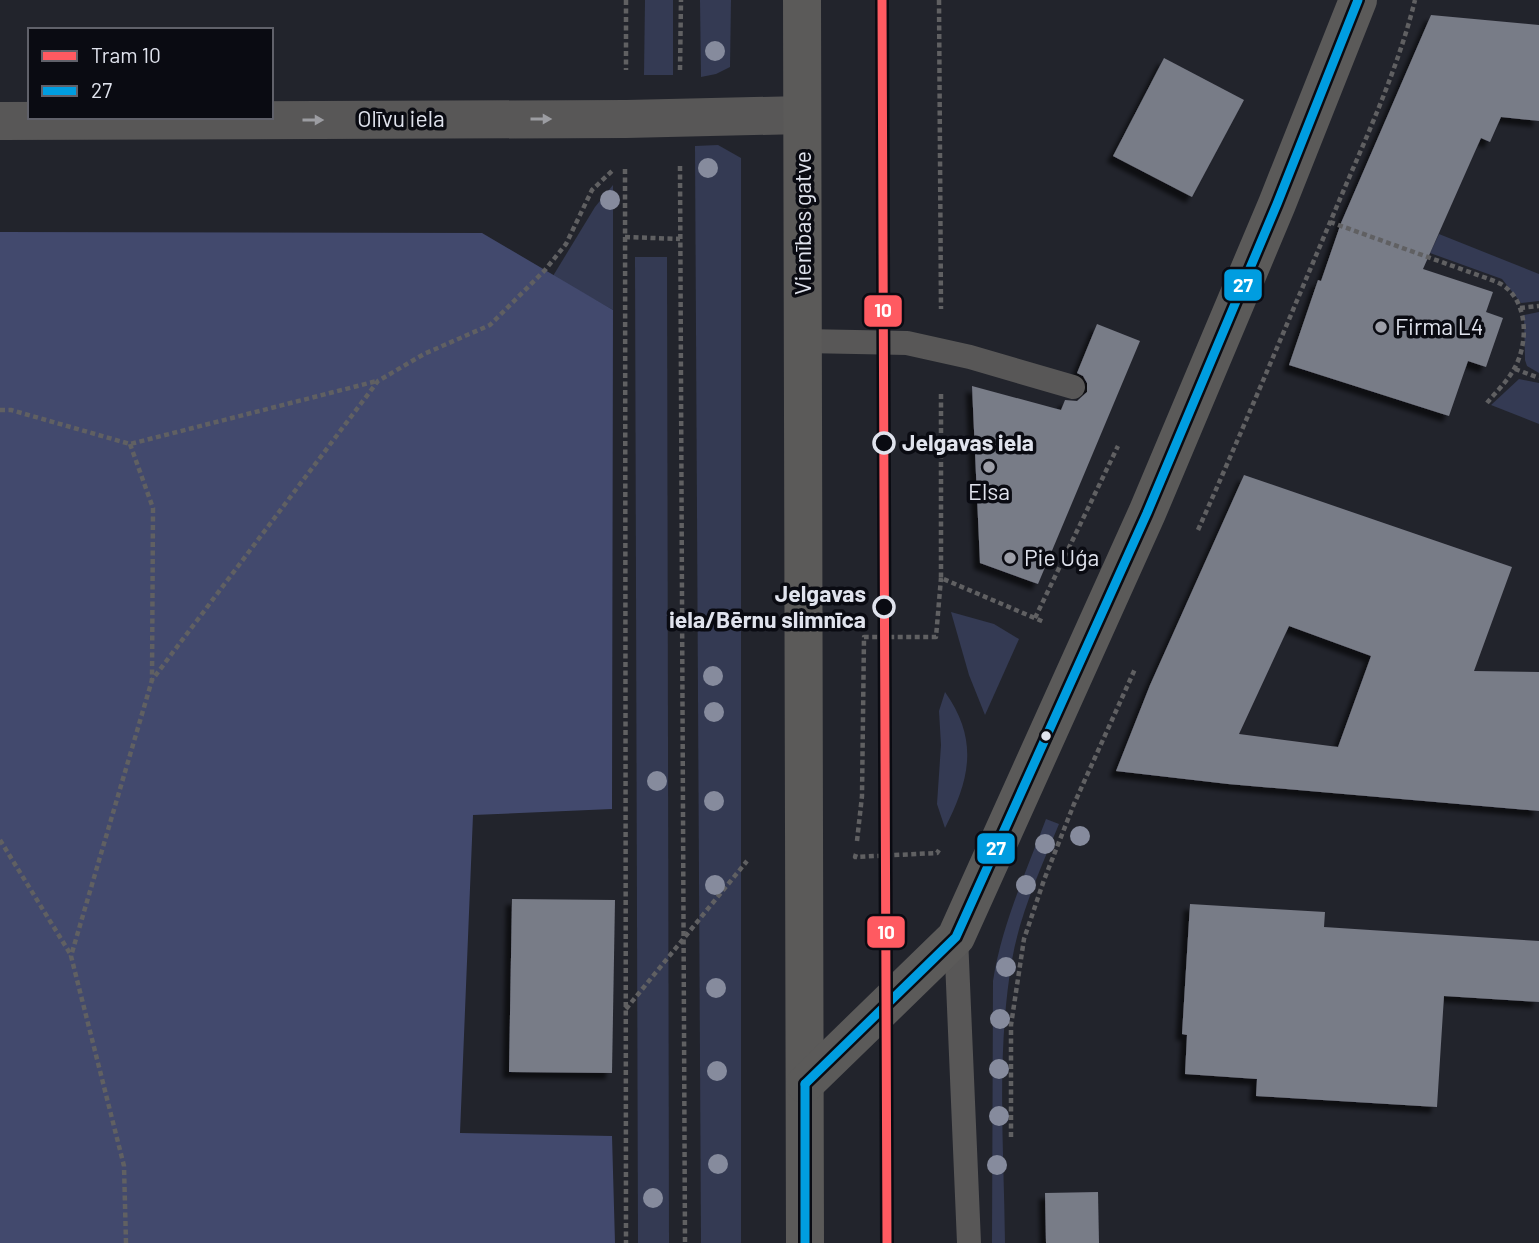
<svg xmlns="http://www.w3.org/2000/svg" width="1539" height="1243" font-family="Barlow,sans-serif">
  <defs>
    <filter id="shadow"><feDropShadow dx="-6" dy="6" stdDeviation="2" flood-color="#0009"/></filter>
  </defs>
  <rect width="100%" height="100%" fill="#22242c"/>
  <g fill="#343a53">
    <polygon points="645,0 673,0 673,75 644,75"/>
    <polygon points="700,0 731,0 730,67 716,74 701,77"/>
    <polygon points="718,145 741,158 741,1243 701,1243 695,146"/>
    <polygon points="613,185 613,310 553,276 595,207"/>
    <polygon points="1439,234 1539,274 1539,301 1521,303 1502,279 1430,253"/>
    <polygon points="635,257 667,257 669,1243 638,1243"/>
    <polygon points="1539,312 1539,373 1527,366 1525,360 1524,315"/>
    <polygon points="1519,379 1539,383 1539,424 1491,405"/>
    <polygon points="951,612 994,624 1019,639 985,715 969,675"/>
    <path d="M945,692C979,740 970,779 945,828L937,804L941,745L939,711Z"/>
    <path d="M1046,819L1059,824C1041,868 1020,913 1012,960C996,1053 1004,1149 1005,1243H992L993,981C1002,924 1026,872 1046,819Z"/>
  </g>
  <polygon fill="#42496d" points="0,232 482,233 613,310 612,809 473,815 460,1133 612,1136 615,1243 0,1243"/>
  <g fill="#787b87" fill-rule="evenodd" filter="url(#shadow)">
    <polygon points="1431,15 1539,25 1539,121 1501,117 1490,142 1481,138 1423,269 1493,292 1486,312 1503,318 1486,367 1468,361 1449,416 1289,365 1318,280 1321,281 1341,223"/>
    <polygon points="1164,58 1244,100 1192,197 1113,156"/>
    <polygon points="1097,324 1140,341 1038,584 980,563 972,386 1061,410 1065,400 1077,401 1087,392 1087,383 1083,376 1077,373"/>
    <path d="M1244,475L1512,567L1474,671L1539,672V811L1228,784L1116,771L1150,685ZM1289,626L1371,656L1338,747L1239,734Z"/>
    <polygon points="512,899 615,900 612,1073 509,1072"/>
    <polygon points="1190,904 1325,912 1324,927 1539,941 1539,1002 1444,996 1437,1107 1256,1096 1257,1079 1185,1074 1187,1035 1182,1034"/>
    <polygon points="1098,1192 1099,1243 1046,1243 1045,1193"/>
  </g>
  <g fill="none" stroke-linecap="round" stroke-linejoin="round">
    <g stroke="#606062" stroke-width="4.5" stroke-dasharray="5 3.5" stroke-linecap="butt">
      <polyline points="626,0 626,70"/>
      <polyline points="939,0 941,309"/>
      <polyline points="680,70 681,0"/>
      <polyline points="680,166 685,1243"/>
      <polyline points="625,169 626,1243"/>
      <path d="M1330,222L1489,279C1494,281 1500,283 1504,286C1529,304 1528,345 1514,369C1507,382 1495,393 1486,404"/>
      <polyline points="625,237 680,239"/>
      <polyline points="1520,308 1539,306"/>
      <polyline points="1515,369 1539,378"/>
      <polyline points="941,394 941,578 1044,622"/>
      <polyline points="0,410 11,410 130,444 377,381"/>
      <polyline points="130,444 153,508 152,680"/>
      <path d="M1198,530C1245,425 1289,319 1334,213C1363,144 1397,73 1415,0"/>
      <polyline points="1035,618 1118,446"/>
      <polyline points="0,840 71,955"/>
      <polyline points="857,841 862,796 864,637 936,637 941,578"/>
      <polyline points="856,854 855,857 937,853 939,850"/>
      <polyline points="626,1009 747,861"/>
      <polyline points="1011,1137 1011,1025 1024,939 1044,880 1074,804 1135,669"/>
      <polyline points="126,1243 124,1166 71,956 152,680 378,381 424,354 490,325 545,270 566,244 592,190 614,169"/>
    </g>
    <g stroke="#585757" stroke-width="24">
      <polyline points="804,341 907,343 970,357 1073,387"/>
      <polyline points="956,937 969,1243"/>
    </g>
    <polyline stroke="#585757" stroke-width="38" points="0,121 626,119 802,115"/>
    <g stroke="#5b5a59" stroke-width="38">
      <polyline points="802,0 805,1243"/>
      <polyline points="805,1084 956,937 1147,513 1277,204 1358,0"/>
    </g>
    <g stroke="#0a0b12" stroke-width="14">
      <g id="bus-1">
        <polyline points="805,1084 956,937 1147,513 1277,204 1358,0"/>
        <polyline points="805,1084 805,1243"/>
      </g>
    </g>
    <use href="#bus-1" stroke="#009de0" stroke-width="9"/>
    <g stroke="#0a0b12" stroke-width="14">
      <polyline id="tram-1" points="882,0 887,1243"/>
    </g>
    <use href="#tram-1" stroke="#ff5a61" stroke-width="9"/>
  </g>
  <g fill="#868b9d">
    <circle cx="715" cy="51" r="10"/>
    <circle cx="708" cy="168" r="10"/>
    <circle cx="610" cy="200" r="10"/>
    <circle cx="713" cy="676" r="10"/>
    <circle cx="714" cy="712" r="10"/>
    <circle cx="657" cy="781" r="10"/>
    <circle cx="714" cy="801" r="10"/>
    <circle cx="1080" cy="836" r="10"/>
    <circle cx="1045" cy="844" r="10"/>
    <circle cx="715" cy="885" r="10"/>
    <circle cx="1026" cy="885" r="10"/>
    <circle cx="1006" cy="967" r="10"/>
    <circle cx="716" cy="988" r="10"/>
    <circle cx="1000" cy="1019" r="10"/>
    <circle cx="999" cy="1069" r="10"/>
    <circle cx="717" cy="1071" r="10"/>
    <circle cx="999" cy="1116" r="10"/>
    <circle cx="718" cy="1164" r="10"/>
    <circle cx="997" cy="1165" r="10"/>
    <circle cx="653" cy="1198" r="10"/>
  </g>
  <defs><path id="oneway-solid" d="M-6-.8H1V-3.2L6.5 0L1 3.2V.8H-6Z" transform="scale(1.75)"/></defs>
  <g fill="#9c9da2">
    <use href="#oneway-solid" transform="translate(541 119)"/>
    <use href="#oneway-solid" transform="translate(313 120)"/>
  </g>
  <g fill="#9ea0a9" stroke="#0a0b12" stroke-width="2.5">
    <circle cx="1381" cy="327" r="7"/>
    <circle cx="989" cy="467" r="7"/>
    <circle cx="1010" cy="558" r="7"/>
  </g>
  <g fill="#0a0b12" stroke="#e0e3ed" stroke-width="3.5">
    <circle cx="884" cy="443" r="10"/>
    <circle cx="884" cy="607" r="10"/>
  </g>
  <circle fill="#e0e3ed" stroke="#0a0b12" stroke-width="2.5" cx="1046" cy="736" r="6"/>
  <g text-anchor="middle" stroke-width="7" stroke-linejoin="round" paint-order="stroke">
    <g font-size="23" fill="#e0e3ed" stroke="#0a0b12">
      <text x="401" y="127">Olīvu iela</text>
      <text transform="translate(803 223) rotate(-90)" y="8">Vienības gatve</text>
    </g>
    <g font-size="23" fill="#e0e3ed" stroke="#0a0b12" text-anchor="start">
      <text x="1395" y="335">Firma L4</text>
      <text x="989" y="500" text-anchor="middle">Elsa</text>
      <text x="1024" y="566">Pie Uģa</text>
    </g>
    <g font-size="23" font-weight="bold" fill="#e0e3ed" stroke="#0a0b12" text-anchor="start">
      <text x="902" y="451">Jelgavas iela</text>
      <text x="866" y="602" text-anchor="end">Jelgavas<tspan x="866" dy="26">iela/Bērnu slimnīca</tspan></text>
    </g>
  </g>
  <g stroke="#0a0b12" stroke-width="2.5">
    <rect x="1223" y="268" width="40" height="34" rx="7" fill="#009de0"/>
    <rect x="863" y="294" width="40" height="34" rx="7" fill="#ff5a61"/>
    <rect x="976" y="832" width="40" height="33" rx="7" fill="#009de0"/>
    <rect x="866" y="915" width="40" height="34" rx="7" fill="#ff5a61"/>
  </g>
  <g font-size="19" text-anchor="middle" font-weight="bold" fill="#fff">
    <text x="1243" y="292">27</text>
    <text x="883" y="317">10</text>
    <text x="996" y="855">27</text>
    <text x="886" y="939">10</text>
  </g>
  <rect x="28" y="28" width="245" height="91" fill="#0a0b12" stroke="#60616a" stroke-width="2"/>
  <rect x="42" y="51" width="35" height="10" fill="#ff5a61" stroke="#60616a" stroke-width="2"/>
  <text x="91" y="63" font-size="21" fill="#e0e3ed">Tram 10</text>
  <rect x="42" y="86" width="35" height="10" fill="#009de0" stroke="#60616a" stroke-width="2"/>
  <text x="91" y="98" font-size="21" fill="#e0e3ed">27</text>
</svg>
